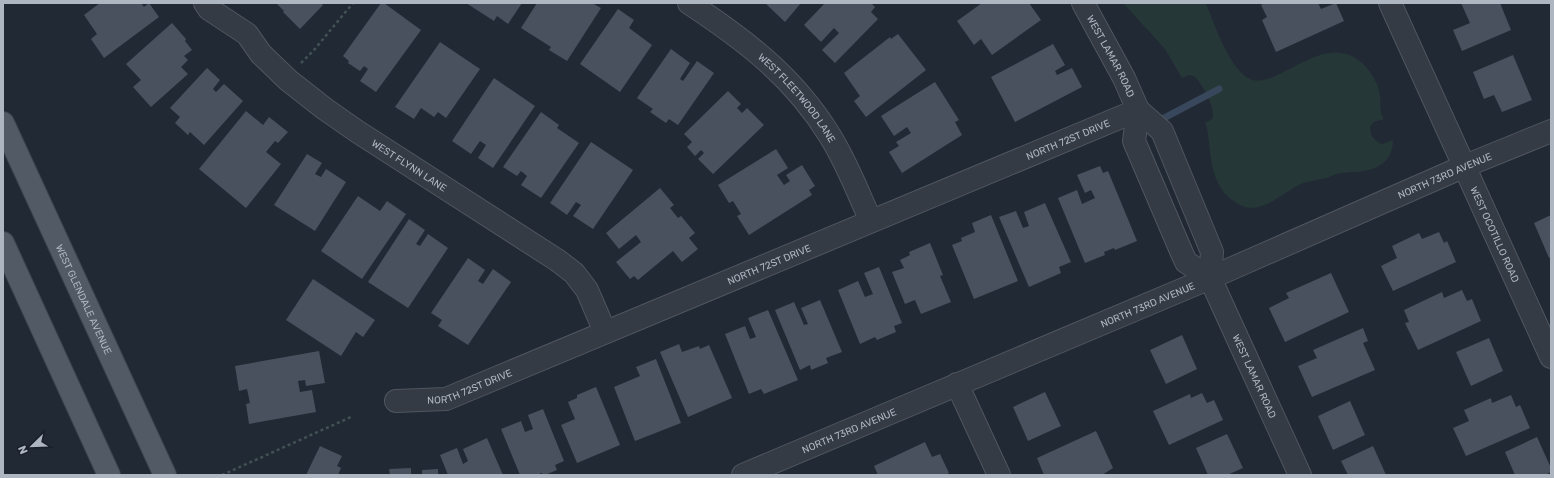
<svg xmlns="http://www.w3.org/2000/svg" width="1554" height="478" font-family="Rubik,sans-serif">
  <rect width="100%" height="100%" fill="#212934"/>
  <path fill="#263737" d="M1123,3H1206C1214,23 1229,69 1250,79C1277,91 1323,30 1361,62C1370,70 1379,84 1380,96C1381,104 1379,112 1384,119L1374,122L1370,127C1370,135 1374,141 1382,144L1393,140C1393,149 1390,158 1382,164C1369,173 1356,171 1342,173C1337,173 1332,176 1327,178C1318,180 1309,181 1301,184C1283,192 1261,216 1240,205C1209,189 1212,158 1207,128L1205,123L1212,119C1217,110 1201,81 1194,76L1189,75L1182,78L1165,49Z"/>
  <g fill="none" stroke-linecap="round" stroke-linejoin="round">
    <polyline stroke="#38475c" stroke-width="7" points="1164,118 1219,89"/>
  </g>
  <g fill="#48515d">
    <polygon points="100,3 141,3 144,7 149,3 159,17 104,58 91,39 97,34 84,15"/>
    <polygon points="276,3 320,3 323,5 300,29 283,12 284,11"/>
    <polygon points="381,3 384,3 421,30 376,92 360,81 368,69 364,66 360,71 348,63 349,61 343,56"/>
    <polygon points="466,3 522,3 508,24 497,16 494,21"/>
    <polygon points="537,3 592,3 601,8 567,61 549,50 551,47 521,28"/>
    <polygon points="765,3 801,3 785,22"/>
    <polygon points="825,3 871,3 875,7 871,12 878,19 835,63 822,50 839,33 834,28 821,42 804,25"/>
    <polygon points="982,3 1029,3 1041,20 992,55 981,39 974,45 957,21"/>
    <polygon points="1265,3 1318,3 1321,9 1336,3 1344,21 1276,52 1262,20 1267,17 1261,5"/>
    <polygon points="1461,3 1500,3 1511,30 1462,51 1453,30 1470,23"/>
    <polygon points="618,9 634,20 629,28 652,45 620,92 580,64"/>
    <polygon points="172,23 186,39 185,41 192,50 184,56 188,60 181,67 188,74 151,107 133,87 141,80 126,64"/>
    <polygon points="898,34 926,70 866,117 854,101 860,96 844,73 890,37 891,39"/>
    <polygon points="440,42 480,69 446,118 438,112 434,117 421,108 414,119 395,107"/>
    <polygon points="1053,44 1065,65 1055,71 1057,75 1072,68 1082,87 1015,122 991,77"/>
    <polygon points="671,49 690,63 680,79 683,81 697,61 714,73 678,125 669,119 666,123 650,112 653,109 637,98"/>
    <polygon points="1513,55 1532,100 1502,112 1494,95 1484,99 1473,72"/>
    <polygon points="207,68 220,80 213,89 216,92 224,84 243,101 204,145 190,132 188,135 175,123 180,117 170,108"/>
    <polygon points="494,78 535,106 493,168 478,158 486,145 480,141 471,154 452,141"/>
    <polygon points="935,82 959,120 955,122 962,135 902,173 889,152 899,146 896,142 911,133 907,127 894,136 881,116"/>
    <polygon points="728,91 741,104 737,108 742,113 747,108 764,125 713,174 698,159 704,153 701,150 695,156 687,147 692,142 684,134"/>
    <polygon points="246,111 263,125 269,117 288,132 278,143 275,141 266,152 281,164 246,208 199,169"/>
    <polygon points="541,112 559,125 557,128 579,143 541,198 521,185 527,176 521,171 517,176 503,167"/>
    <polygon points="591,142 633,170 593,229 573,216 581,205 576,202 567,215 550,203"/>
    <polygon points="776,149 788,168 777,175 784,185 790,181 786,175 802,165 815,186 809,190 812,195 749,235 737,216 741,214 733,201 729,203 718,185"/>
    <polygon points="307,154 322,163 315,174 321,177 326,169 346,182 315,231 274,205"/>
    <polygon points="1100,166 1103,173 1108,171 1137,241 1115,250 1114,248 1104,252 1105,255 1085,263 1058,198 1077,190 1082,204 1095,198 1091,190 1085,193 1077,175"/>
    <polygon points="660,188 674,205 670,208 678,218 681,216 695,233 689,238 698,249 682,262 673,251 638,280 634,276 630,279 616,262 641,242 636,235 619,249 606,233"/>
    <polygon points="358,196 380,211 387,201 406,214 362,279 321,251"/>
    <polygon points="1045,203 1071,262 1059,267 1061,273 1029,287 999,217 1016,211 1023,228 1029,226 1024,212"/>
    <polygon points="991,215 1018,281 974,299 952,245 962,241 961,238 975,232 972,223"/>
    <polygon points="1551,215 1551,257 1549,258 1534,223"/>
    <polygon points="409,219 425,230 416,244 420,246 428,234 448,248 408,308 368,282"/>
    <polygon points="1439,232 1444,243 1447,241 1456,262 1393,291 1381,266 1397,258 1392,246 1419,233 1422,239"/>
    <polygon points="930,243 943,275 940,276 951,302 921,314 915,300 905,304 892,272 904,268 900,260 910,255 909,252"/>
    <polygon points="468,258 485,270 478,281 483,284 493,269 511,282 468,345 438,326 442,320 431,313"/>
    <polygon points="879,267 902,323 894,326 896,332 877,340 875,337 860,344 838,290 858,281 865,297 873,294 864,273"/>
    <polygon points="1331,273 1349,312 1285,342 1269,308 1289,298 1286,293"/>
    <polygon points="313,279 375,320 363,337 356,332 341,356 286,320"/>
    <polygon points="1462,290 1467,301 1472,299 1481,321 1418,350 1405,323 1409,322 1404,310 1442,292 1444,298"/>
    <polygon points="820,300 842,352 826,358 828,363 811,370 810,365 800,370 775,310 794,302 804,325 808,324 801,308"/>
    <polygon points="768,310 798,380 764,394 761,389 749,394 725,334 745,326 750,339 756,337 748,318"/>
    <polygon points="1363,328 1368,341 1363,343 1375,370 1312,397 1298,366 1317,358 1313,350"/>
    <polygon points="1182,335 1197,369 1166,384 1150,350"/>
    <polygon points="1489,338 1503,371 1471,386 1456,352"/>
    <polygon points="679,344 682,352 699,346 700,349 709,345 732,398 688,417 660,352"/>
    <polygon points="319,351 325,383 306,386 305,380 298,381 300,392 312,390 316,412 249,424 246,404 250,403 247,389 239,391 235,366"/>
    <polygon points="656,359 681,423 635,441 614,387 640,376 636,367"/>
    <polygon points="596,387 620,445 577,463 561,425 575,419 568,402 577,398 577,395"/>
    <polygon points="1045,392 1061,426 1028,441 1013,407"/>
    <polygon points="1202,393 1207,403 1214,400 1223,420 1169,445 1153,411 1190,394 1191,398"/>
    <polygon points="1511,395 1516,407 1520,405 1530,428 1466,456 1453,428 1469,421 1464,410 1491,398 1492,403"/>
    <polygon points="1350,401 1365,435 1333,450 1318,416"/>
    <polygon points="543,409 564,461 555,465 557,470 545,475 543,475 542,473 536,475 520,475 501,429 521,421 525,432 533,429 528,415"/>
    <polygon points="1096,431 1113,468 1102,475 1044,475 1037,458"/>
    <polygon points="1227,434 1243,468 1227,475 1208,475 1196,448"/>
    <polygon points="1537,437 1551,468 1551,472 1545,475 1515,475 1505,452"/>
    <polygon points="487,438 503,475 448,475 440,455 457,448 463,464 468,461 463,449"/>
    <polygon points="925,442 932,457 940,454 949,473 945,475 878,475 874,466"/>
    <polygon points="320,446 342,456 337,466 341,468 338,475 306,475"/>
    <polygon points="1373,446 1386,475 1348,475 1341,461"/>
    <polygon points="411,468 411,475 390,475 389,469"/>
    <polygon points="438,469 438,475 422,475 422,470"/>
  </g>
  <g fill="none" stroke-linecap="round" stroke-linejoin="round">
    <g stroke="#4f5660" stroke-width="24">
      <g id="minor">
        <path id="s1" d="M205,3L209,9L247,34L261,54L288,80L325,109L358,132L557,260L574,273L587,290L605,332"/>
        <path id="s2" d="M689,3C745,40 794,77 830,136C847,163 858,193 871,221"/>
        <path id="s3" d="M1083,3L1124,78L1138,110L1162,131L1212,252L1210,278L1300,475"/>
        <path id="s4" d="M1390,3L1551,357"/>
        <polyline points="1138,110 1134,141 1181,251 1186,262 1210,278"/>
        <polyline points="957,384 999,475"/>
        <path id="s5" d="M396,401L446,399L1138,110"/>
        <path id="s6" d="M743,475L1210,278L1465,166L1551,131"/>
      </g>
    </g>
    <g stroke="#3e444e" stroke-width="24">
      <g id="major">
        <path id="s7" d="M3,123L165,475"/>
        <polyline points="3,243 109,475"/>
      </g>
    </g>
    <g stroke="#425254" stroke-width="2.5" stroke-dasharray="3 3" stroke-linecap="butt">
      <polyline points="301,63 314,50 353,3"/>
      <polyline points="222,475 351,417"/>
    </g>
    <use href="#minor" stroke="#343b45" stroke-width="22"/>
    <use href="#major" stroke="#525a65" stroke-width="22"/>
  </g>
  <g text-anchor="middle" stroke-width="4" stroke-linejoin="round" paint-order="stroke">
    <g font-size="10" fill="#aeb6c2" stroke="#1a2029">
      <text dy="4" stroke="none"><textPath href="#s3" startOffset="60">WEST LAMAR ROAD</textPath></text>
      <text dy="4" stroke="none"><textPath href="#s2" startOffset="145">WEST FLEETWOOD LANE</textPath></text>
      <text dy="4" stroke="none"><textPath href="#s5" startOffset="724">NORTH 72ST DRIVE</textPath></text>
      <text dy="4" stroke="none"><textPath href="#s1" startOffset="263">WEST FLYNN LANE</textPath></text>
      <text dy="4" stroke="none"><textPath href="#s6" startOffset="763">NORTH 73RD AVENUE</textPath></text>
      <text dy="4" stroke="none"><textPath href="#s4" startOffset="254">WEST OCOTILLO ROAD</textPath></text>
      <text dy="4" stroke="none"><textPath href="#s5" startOffset="400">NORTH 72ST DRIVE</textPath></text>
      <text dy="4" stroke="none"><textPath href="#s7" startOffset="194">WEST GLENDALE AVENUE</textPath></text>
      <text dy="4" stroke="none"><textPath href="#s6" startOffset="439">NORTH 73RD AVENUE</textPath></text>
      <text dy="4" stroke="none"><textPath href="#s3" startOffset="417">WEST LAMAR ROAD</textPath></text>
      <text dy="4" stroke="none"><textPath href="#s5" startOffset="76">NORTH 72ST DRIVE</textPath></text>
      <text dy="4" stroke="none"><textPath href="#s6" startOffset="115">NORTH 73RD AVENUE</textPath></text>
    </g>
  </g>
  <rect width="1554" height="478" fill="none" stroke="#aeb6c2" stroke-width="8"/>
  <g transform="translate(32 446) rotate(247)" stroke="#1a2029" stroke-width="3" paint-order="stroke">
  <path d="M0-3L7 15L0 10L-7 15Z" fill="#aeb6c2"/>
  <text y="-6" font-size="11" font-weight="bold" text-anchor="middle" fill="#aeb6c2">N</text>
  </g>
</svg>
